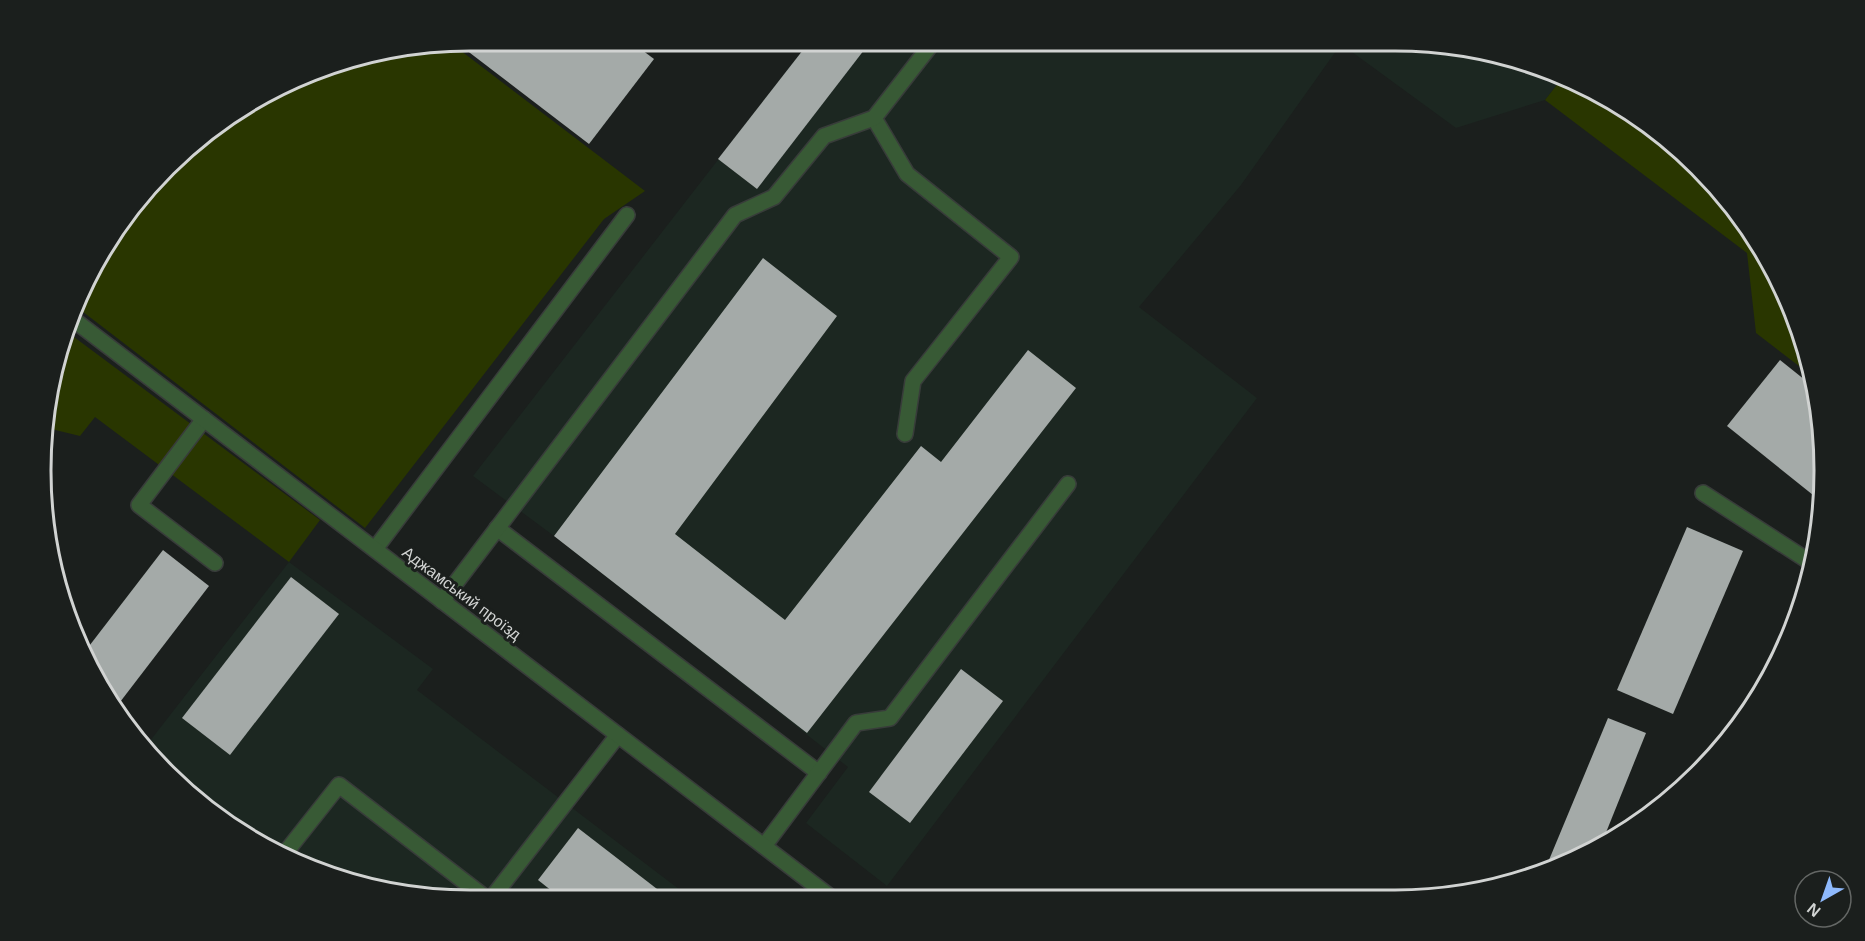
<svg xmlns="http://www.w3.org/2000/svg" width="1865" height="941" font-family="Helvetica,sans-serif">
  <rect width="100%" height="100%" fill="#1b1f1d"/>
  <g fill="#1c2721">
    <polygon points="810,41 1422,41 1505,55 1563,77 1545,100 1456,128 1341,44 1241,185 1139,307 1257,398 887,886 806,823 848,767 554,536 473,476"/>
    <polygon points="289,562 433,669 417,690 692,899 443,900 360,886 281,856 167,775 146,746"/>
  </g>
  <g fill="#293600">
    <polygon points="452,44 645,191 604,219 365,528 74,305 113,232 208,130 332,63"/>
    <polygon points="1563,77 1584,85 1656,129 1718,187 1767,255 1802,332 1812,376 1756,333 1747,253 1545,100"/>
    <polygon points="66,331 320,520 289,562 95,417 80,436 47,428 49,386"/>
  </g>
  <g fill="#a4aaa8">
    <polygon points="470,41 630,41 654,59 589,144 457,43"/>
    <polygon points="810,41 871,41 757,189 718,159"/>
    <polygon points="763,258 837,316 675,534 785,620 921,446 941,462 1028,350 1076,388 807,733 554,536"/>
    <polygon points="1780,360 1815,388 1821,414 1823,493 1818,499 1727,426"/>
    <polygon points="1687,527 1743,551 1673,714 1617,690"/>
    <polygon points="163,550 209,586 117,706 85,661 83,654"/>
    <polygon points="291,577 339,614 230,755 182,718"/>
    <polygon points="961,669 1003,701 910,823 869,792"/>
    <polygon points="1608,718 1646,733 1601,845 1559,868 1544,872"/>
    <polygon points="578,828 670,899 562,899 538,880"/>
  </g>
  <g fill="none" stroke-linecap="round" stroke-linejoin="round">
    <g stroke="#383c3a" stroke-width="18">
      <g id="lane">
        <polyline points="874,118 907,174 1011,257 913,381 905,434"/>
        <polyline points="204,419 139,505 215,563"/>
        <polyline points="1703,493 1813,564"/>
        <polyline points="497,528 819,773"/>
        <polyline points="375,549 627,215"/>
        <polyline points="442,601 735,215 774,197 824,136 874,118 934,41"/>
        <polyline points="764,846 856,723 890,718 1068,484"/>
        <polyline points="282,857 339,785 487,899"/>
        <polyline points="491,899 618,735"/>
      </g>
    </g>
    <g stroke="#383c3a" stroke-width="18">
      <polyline id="street" points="70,317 833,899"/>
    </g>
    <use href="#lane" stroke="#385a35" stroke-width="15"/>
    <use href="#street" stroke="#385a35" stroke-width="15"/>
  </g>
  <g text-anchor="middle" stroke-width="6" stroke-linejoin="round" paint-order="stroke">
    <g font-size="16" fill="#d1d3d2" stroke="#1b1f1d">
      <text transform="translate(462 593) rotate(37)" y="6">Аджамський проїзд</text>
    </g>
  </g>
  <path d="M0 0H1865V941H0ZM470 51H1395A419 419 0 0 1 1814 470V471A419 419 0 0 1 1395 890H470A419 419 0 0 1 51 471V470A419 419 0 0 1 470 51Z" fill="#1b1f1d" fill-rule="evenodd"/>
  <path fill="none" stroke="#d1d3d2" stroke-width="3" d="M470 51H1395A419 419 0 0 1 1814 470V471A419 419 0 0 1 1395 890H470A419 419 0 0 1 51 471V470A419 419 0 0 1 470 51Z"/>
  <g transform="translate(1823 899) rotate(220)"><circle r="28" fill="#1b1f1d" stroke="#646765" stroke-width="1.5"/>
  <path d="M0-4.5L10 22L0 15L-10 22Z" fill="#8eb9fc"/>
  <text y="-9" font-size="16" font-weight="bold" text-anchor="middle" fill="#d1d3d2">N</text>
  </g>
</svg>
